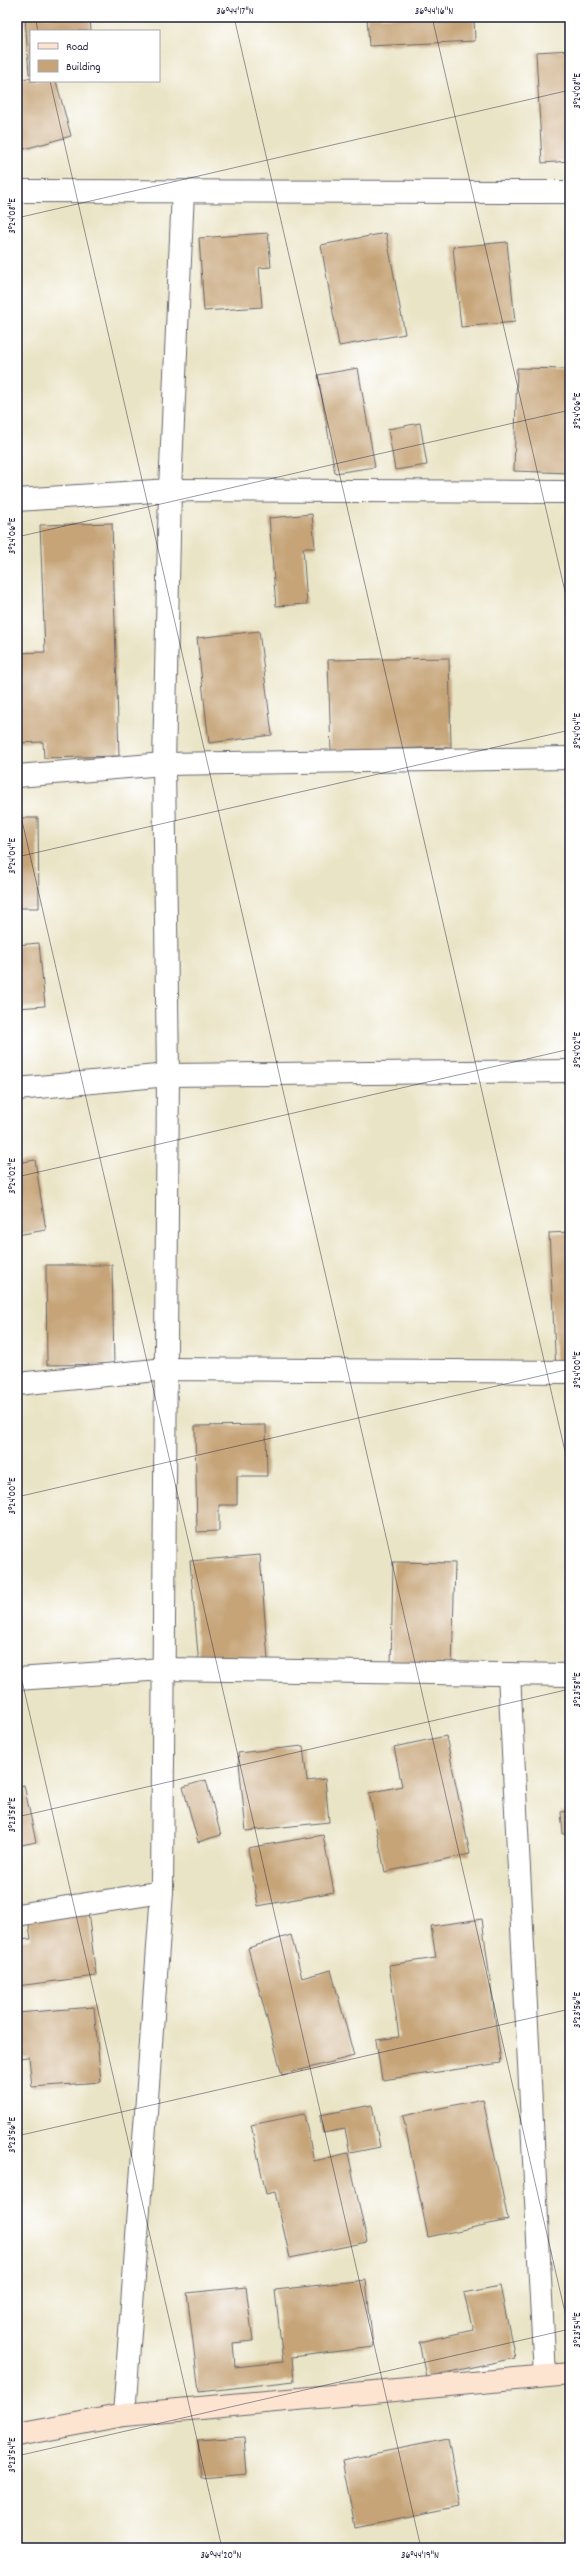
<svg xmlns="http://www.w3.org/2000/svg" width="587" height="2565" font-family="Dekko,sans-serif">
  <rect width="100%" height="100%" fill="#fff"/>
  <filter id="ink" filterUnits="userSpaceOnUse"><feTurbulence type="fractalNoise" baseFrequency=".025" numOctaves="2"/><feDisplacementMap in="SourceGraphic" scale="8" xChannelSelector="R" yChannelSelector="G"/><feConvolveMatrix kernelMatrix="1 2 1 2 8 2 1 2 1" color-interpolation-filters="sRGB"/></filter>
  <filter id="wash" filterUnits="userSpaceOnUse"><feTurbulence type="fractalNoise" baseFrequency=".012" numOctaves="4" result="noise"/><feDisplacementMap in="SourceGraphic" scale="16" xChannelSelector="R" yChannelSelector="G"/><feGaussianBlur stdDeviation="0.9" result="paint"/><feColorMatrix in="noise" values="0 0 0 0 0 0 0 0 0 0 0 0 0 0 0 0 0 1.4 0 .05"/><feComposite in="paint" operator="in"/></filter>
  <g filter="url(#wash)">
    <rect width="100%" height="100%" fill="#eae4c6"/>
    <g id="blocks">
      <g fill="#c6a478">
        <polygon points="25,17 90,17 91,31 31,31 31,74 29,74"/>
        <polygon points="367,17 474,17 475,41 369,46"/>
        <polygon points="570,50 570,161 542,163 536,52"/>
        <polygon points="31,77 31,81 56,81 71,136 17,151 17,81"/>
        <polygon points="268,233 271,267 259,268 262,307 204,311 199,238"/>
        <polygon points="386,233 405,334 339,346 321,245"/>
        <polygon points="507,242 515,322 461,327 453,247"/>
        <polygon points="358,368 375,467 335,473 318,375"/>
        <polygon points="517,368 570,369 570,473 514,471"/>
        <polygon points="420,423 427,465 395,470 388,429"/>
        <polygon points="312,514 315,548 303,548 307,604 276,606 269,518"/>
        <polygon points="112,523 119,756 44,758 43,742 17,743 17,653 45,652 40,525"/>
        <polygon points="259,631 272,735 209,743 197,638"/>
        <polygon points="449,658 451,747 331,751 328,660"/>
        <polygon points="17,818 38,818 39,908 17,908"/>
        <polygon points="39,943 45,1006 17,1008 17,945"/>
        <polygon points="35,1160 46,1230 17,1235 17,1163"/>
        <polygon points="570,1232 570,1370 556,1371 549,1233"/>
        <polygon points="46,1265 112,1265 114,1364 47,1365"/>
        <polygon points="266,1425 267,1476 237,1476 237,1505 219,1505 219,1531 197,1532 195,1426"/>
        <polygon points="260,1555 268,1660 199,1666 190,1561"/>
        <polygon points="393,1562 455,1563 452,1669 391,1667"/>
        <polygon points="446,1736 470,1854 385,1872 369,1793 402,1786 394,1747"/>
        <polygon points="303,1746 307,1781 325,1779 329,1822 246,1831 238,1753"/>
        <polygon points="206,1780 221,1835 198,1842 183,1787"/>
        <polygon points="24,1785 36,1842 17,1846 17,1787"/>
        <polygon points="570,1811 570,1834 563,1834 561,1812"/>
        <polygon points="323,1835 334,1892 258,1906 248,1848"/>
        <polygon points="87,1904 96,1976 17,1986 17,1940 31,1939 27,1912"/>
        <polygon points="482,1919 501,2063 382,2080 376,2040 399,2037 389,1965 436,1958 431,1926"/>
        <polygon points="291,1935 302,1978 331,1970 354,2056 282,2075 248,1948"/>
        <polygon points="94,2007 101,2082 32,2087 29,2057 17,2058 17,2013"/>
        <polygon points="483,2099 508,2220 428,2237 403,2116"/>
        <polygon points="372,2105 380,2147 350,2153 345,2129 323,2133 320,2115"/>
        <polygon points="304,2114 314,2161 348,2153 367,2242 290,2258 275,2192 266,2194 251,2125"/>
        <polygon points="366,2280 373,2347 292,2357 294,2381 199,2392 187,2293 246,2287 253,2341 233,2343 235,2367 283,2362 275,2290"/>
        <polygon points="500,2286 515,2358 426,2377 419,2342 473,2330 464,2293"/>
        <polygon points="244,2437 247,2474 201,2478 198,2440"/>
        <polygon points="448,2439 461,2506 355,2527 342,2460"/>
      </g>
    </g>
  </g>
  <g filter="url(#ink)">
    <use href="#blocks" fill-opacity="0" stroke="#68666c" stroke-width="1"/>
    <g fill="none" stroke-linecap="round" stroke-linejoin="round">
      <g stroke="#68666c" stroke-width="24">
        <g id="street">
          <polyline points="17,191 570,192"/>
          <polyline points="17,500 170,490 570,492"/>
          <polyline points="17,776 164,764 570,758"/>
          <polyline points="17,1089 168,1075 570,1071"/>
          <polyline points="17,1384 166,1369 570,1372"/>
          <polyline points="509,1674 545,2376"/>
          <polyline points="17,1679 163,1669 570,1675"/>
          <polyline points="17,1915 162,1892"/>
          <polyline points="124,2415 162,1892 168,1075 164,764 170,490 183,191"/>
        </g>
      </g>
      <g stroke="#68666c" stroke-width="24">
        <polyline id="secondary" points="17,2435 124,2415 570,2374"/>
      </g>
      <use href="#street" stroke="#fff" stroke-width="22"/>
      <use href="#secondary" stroke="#fde4d1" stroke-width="22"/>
    </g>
  </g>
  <path fill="none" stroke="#22223b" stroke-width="1" stroke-opacity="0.45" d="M35,17L38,31M234,17L570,1473M432,17L570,613M50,81L570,2334M17,218L570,90M17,537L570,410M17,799L421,2548M17,857L570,730M17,1177L570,1049M17,1497L570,1369M17,1659L222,2548M17,1817L570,1689M17,2136L570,2009M17,2456L570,2329M17,2520L23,2548"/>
  <rect width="587" height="2565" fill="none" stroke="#fff" stroke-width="44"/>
  <rect x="30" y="30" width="130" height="52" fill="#ffffff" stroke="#a7a7b1"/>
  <rect x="38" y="43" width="20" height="6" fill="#fde4d1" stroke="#a7a7b1"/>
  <text x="66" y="50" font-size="12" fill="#22223b">Road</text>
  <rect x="38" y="60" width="20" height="12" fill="#c6a478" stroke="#a7a7b1"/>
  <text x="66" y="70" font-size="12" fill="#22223b">Building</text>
  <rect x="22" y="22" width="543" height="2521" fill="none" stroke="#22223b" stroke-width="1.5"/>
  <g font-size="10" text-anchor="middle" fill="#22223b">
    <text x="235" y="14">36°44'17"N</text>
    <text x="434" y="14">36°44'16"N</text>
    <text transform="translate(576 91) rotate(-90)" y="4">3°24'08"E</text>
    <text transform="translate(11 216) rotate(-90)" y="4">3°24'08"E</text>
    <text transform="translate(576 411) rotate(-90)" y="4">3°24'06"E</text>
    <text transform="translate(11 536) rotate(-90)" y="4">3°24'06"E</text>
    <text transform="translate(576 731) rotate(-90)" y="4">3°24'04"E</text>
    <text transform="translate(11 856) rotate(-90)" y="4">3°24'04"E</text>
    <text transform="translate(576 1050) rotate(-90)" y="4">3°24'02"E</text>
    <text transform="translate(11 1176) rotate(-90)" y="4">3°24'02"E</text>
    <text transform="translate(576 1370) rotate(-90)" y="4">3°24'00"E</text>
    <text transform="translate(11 1496) rotate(-90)" y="4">3°24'00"E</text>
    <text transform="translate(576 1690) rotate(-90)" y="4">3°23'58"E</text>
    <text transform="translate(11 1815) rotate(-90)" y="4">3°23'58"E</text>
    <text transform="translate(576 2010) rotate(-90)" y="4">3°23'56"E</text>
    <text transform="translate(11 2135) rotate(-90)" y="4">3°23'56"E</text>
    <text transform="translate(576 2330) rotate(-90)" y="4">3°23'54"E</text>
    <text transform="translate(11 2455) rotate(-90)" y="4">3°23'54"E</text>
    <text x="221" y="2558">36°44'20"N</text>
    <text x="420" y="2558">36°44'19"N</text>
  </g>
</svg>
